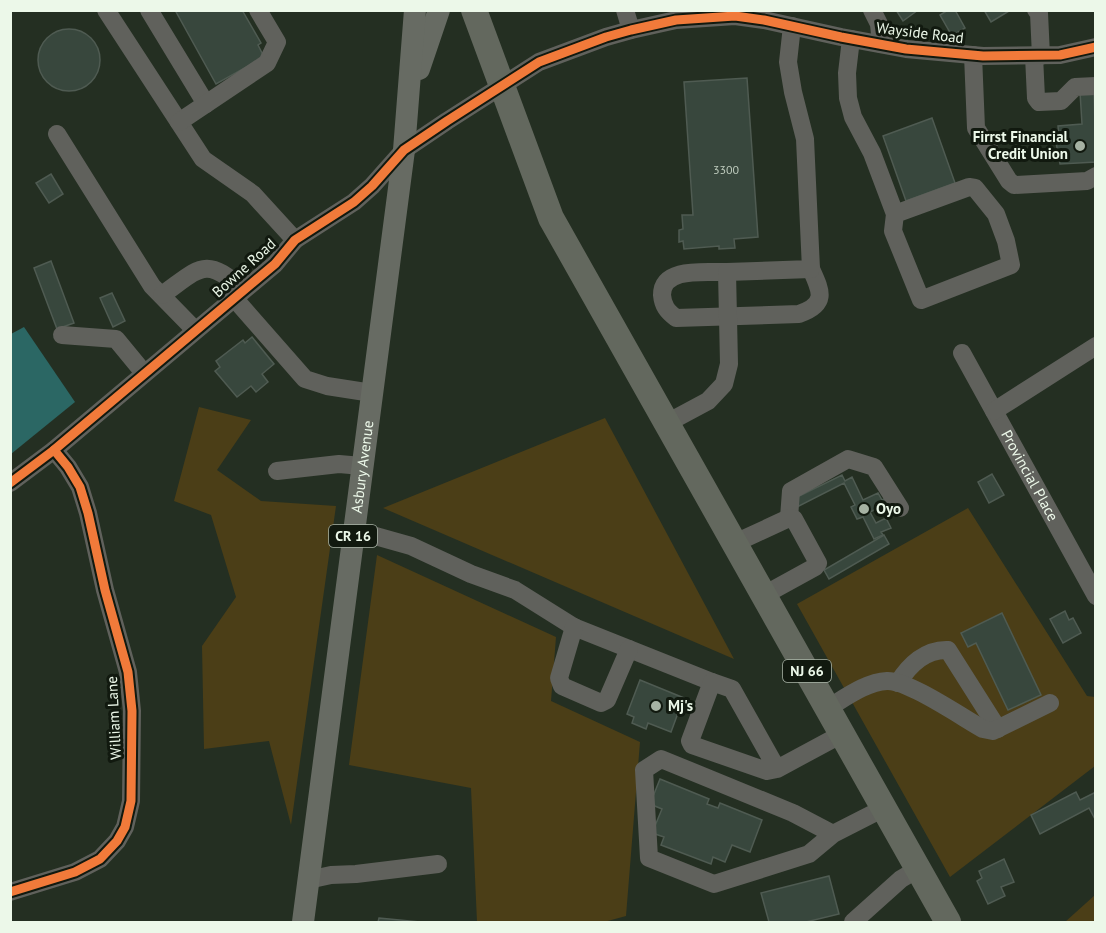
<svg xmlns="http://www.w3.org/2000/svg" width="1106" height="933" font-family="'PT Sans',sans-serif">
  <rect width="100%" height="100%" fill="#242f22"/>
  <g fill="#4b3e17">
    <polygon points="199,407 251,420 217,470 261,501 336,506 291,825 269,741 204,749 202,646 236,597 211,515 174,501"/>
    <polygon points="605,418 734,659 383,508"/>
    <polygon points="968,508 1087,696 1095,697 1095,766 950,877 797,604"/>
    <polygon points="377,555 556,637 551,701 640,742 626,916 604,922 477,922 471,788 349,765"/>
    <polygon points="1095,895 1095,922 1065,922"/>
  </g>
  <polygon fill="#2b6764" points="24,327 75,402 11,454 11,334"/>
  <g fill="#38473d" stroke="#4f5b52" stroke-width="1.5">
    <polygon points="175,10 242,10 261,43 258,45 264,57 216,84"/>
    <polygon points="896,10 918,10 903,21"/>
    <polygon points="948,10 955,10 965,28 952,36 940,15"/>
    <polygon points="984,10 1008,10 1009,11 991,22"/>
    <circle cx="69" cy="60" r="31"/>
    <polygon points="747,78 758,237 734,239 735,248 719,249 719,246 684,249 683,241 679,242 679,230 683,229 682,215 693,215 684,82"/>
    <polygon points="1094,91 1096,162 1060,164 1055,137 1059,137 1058,126 1082,124 1080,92"/>
    <polygon points="932,118 955,183 906,201 883,136"/>
    <polygon points="51,174 63,194 49,203 36,183"/>
    <polygon points="51,261 74,323 57,329 34,268"/>
    <polygon points="112,293 125,321 113,327 100,298"/>
    <polygon points="252,337 274,364 262,374 268,382 256,392 251,386 237,397 215,371 220,367 216,361 243,340 245,343"/>
    <polygon points="992,474 1004,495 989,503 978,482"/>
    <polygon points="842,475 845,481 852,477 863,500 878,493 882,500 886,498 888,503 870,512 876,523 886,518 891,528 881,532 883,535 874,539 863,517 857,519 851,507 855,505 844,483 797,507 793,499"/>
    <polygon points="884,535 889,544 829,579 824,570"/>
    <polygon points="1065,611 1069,620 1073,618 1081,633 1063,643 1050,619"/>
    <polygon points="1002,613 1041,695 1008,710 976,643 968,647 961,633"/>
    <polygon points="640,680 689,700 686,707 681,705 671,732 648,723 646,729 632,723 634,717 627,714"/>
    <polygon points="660,779 709,799 707,804 718,808 720,803 762,820 750,852 732,845 725,862 713,857 711,864 661,845 664,837 652,833 662,809 650,804"/>
    <polygon points="1076,792 1080,800 1096,792 1096,821 1089,808 1040,834 1031,815"/>
    <polygon points="1004,859 1014,882 1001,887 1005,896 988,904 977,881 982,878 979,871"/>
    <polygon points="829,876 839,914 806,922 769,922 761,893"/>
    <polygon points="379,918 420,922 378,922"/>
  </g>
  <g fill="none" stroke-linecap="round" stroke-linejoin="round">
    <g stroke="#60615c" stroke-width="18">
      <polyline points="106,10 203,159 253,194 295,240"/>
      <polyline points="149,10 206,104"/>
      <polyline points="625,10 631,30"/>
      <polyline points="872,10 879,24 881,44"/>
      <polyline points="1036,10 1039,13 1041,56"/>
      <polyline points="851,39 847,73 848,98 853,117 872,153 895,214 893,231 921,300 1011,265 1006,241 996,214 975,188 969,187 895,214"/>
      <polyline points="973,55 976,128 1009,181 1014,185 1087,181 1096,176"/>
      <polyline points="1034,56 1036,98 1039,102 1061,101 1075,87 1096,86"/>
      <polyline points="179,122 267,63 277,42 258,10"/>
      <polyline points="57,134 152,286 195,330"/>
      <path d="M727,272C707,273 662,266 662,295C663,306 667,311 676,318L799,314C828,304 821,291 811,269"/>
      <path d="M162,295C199,269 205,254 243,290"/>
      <polyline points="234,298 305,379 327,386 372,393"/>
      <polyline points="62,335 116,339 144,373"/>
      <path id="s1" d="M962,353L1096,596"/>
      <polyline points="994,411 1096,346"/>
      <polyline points="667,423 708,401 724,384 729,364 727,272 811,269 805,139 793,92 788,62 792,26"/>
      <polyline points="277,471 339,464 362,466"/>
      <polyline points="10,483 54,450 275,264 295,240 354,202 372,186 404,150 447,121 539,62 606,37 631,30 676,20 735,16 764,20 841,37 906,49 983,56 1060,55 1096,47"/>
      <polyline points="789,518 791,491 848,459 874,467 900,508"/>
      <polyline points="354,530 411,546 471,574 515,590 574,627 712,682"/>
      <polyline points="735,543 789,518 794,519 818,563 815,567 764,595"/>
      <polyline points="574,627 559,678 562,686 601,703 607,700 629,649"/>
      <path d="M898,683C909,665 926,649 948,650L998,729"/>
      <path d="M828,708C845,698 866,682 887,681C908,680 963,718 983,729L993,731L1050,703"/>
      <polyline points="777,769 732,689 712,682 690,741 692,745 767,771 777,769 842,734"/>
      <polyline points="833,834 793,813 661,759 644,770 649,858 714,884 809,854 833,834 884,808"/>
      <polyline points="308,880 331,875 356,874 438,864"/>
      <polyline points="10,892 75,872 100,859 117,841 125,827 131,801 132,711 128,672 105,590 88,513 80,487 68,467 54,450"/>
      <polyline points="853,922 901,879 918,869"/>
    </g>
    <g stroke="#676b63" stroke-width="22">
      <polyline points="419,69 439,10"/>
      <path id="s2" d="M303,922L404,150L415,10"/>
    </g>
    <polyline stroke="#63685e" stroke-width="26" points="474,10 551,218 948,922"/>
    <g stroke="#11190f" stroke-width="13">
      <g id="cycleway">
        <polyline points="10,483 54,450 275,264 295,240 354,202 372,186 404,150 447,121 539,62 606,37 631,30 676,20 735,16 764,20 841,37 906,49 983,56 1060,55 1096,47"/>
        <polyline points="10,892 75,872 100,859 117,841 125,827 131,801 132,711 128,672 105,590 88,513 80,487 68,467 54,450"/>
      </g>
    </g>
    <use href="#cycleway" stroke="#f17a3a" stroke-width="9"/>
  </g>
  <g fill="#a6b2a3" stroke="#11190f" stroke-width="2">
    <circle cx="1080" cy="146" r="6"/>
    <circle cx="864" cy="509" r="6"/>
    <circle cx="656" cy="706" r="6"/>
  </g>
  <g text-anchor="middle" stroke-width="6" stroke-linejoin="round" paint-order="stroke">
    <g font-size="12" fill="#bfccbe">
      <text x="726" y="174">3300</text>
    </g>
    <g fill="#11190f" stroke="#aab5a8" stroke-width="1.5">
      <rect x="329" y="525" width="48" height="22" rx="4.5"/>
      <rect x="783" y="660" width="48" height="22" rx="4.5"/>
    </g>
    <g font-size="14" font-weight="bold" fill="#ecf8e9">
      <text x="353" y="541">CR 16</text>
      <text x="807" y="676">NJ 66</text>
    </g>
    <g font-size="15" fill="#ecf8e9" stroke="#11190f">
      <text transform="translate(920 33) rotate(7)" y="5">Wayside Road</text>
      <text transform="translate(244 268) rotate(-42)" y="5">Bowne Road</text>
      <text dy="5" stroke="none"><textPath href="#s2" startOffset="459">Asbury Avenue</textPath></text>
      <text dy="5" stroke="none"><textPath href="#s1" startOffset="140">Provincial Place</textPath></text>
      <text transform="translate(114 718) rotate(-93)" y="5">William Lane</text>
    </g>
    <g font-size="15" font-weight="bold" fill="#ecf8e9" stroke="#11190f" text-anchor="start">
      <text x="1068" y="142" text-anchor="end">Firrst Financial<tspan x="1068" dy="17">Credit Union</tspan></text>
      <text x="876" y="514">Oyo</text>
      <text x="668" y="711">Mj's</text>
    </g>
  </g>
  <rect width="1106" height="933" fill="none" stroke="#ecf8e9" stroke-width="24"/>
</svg>
